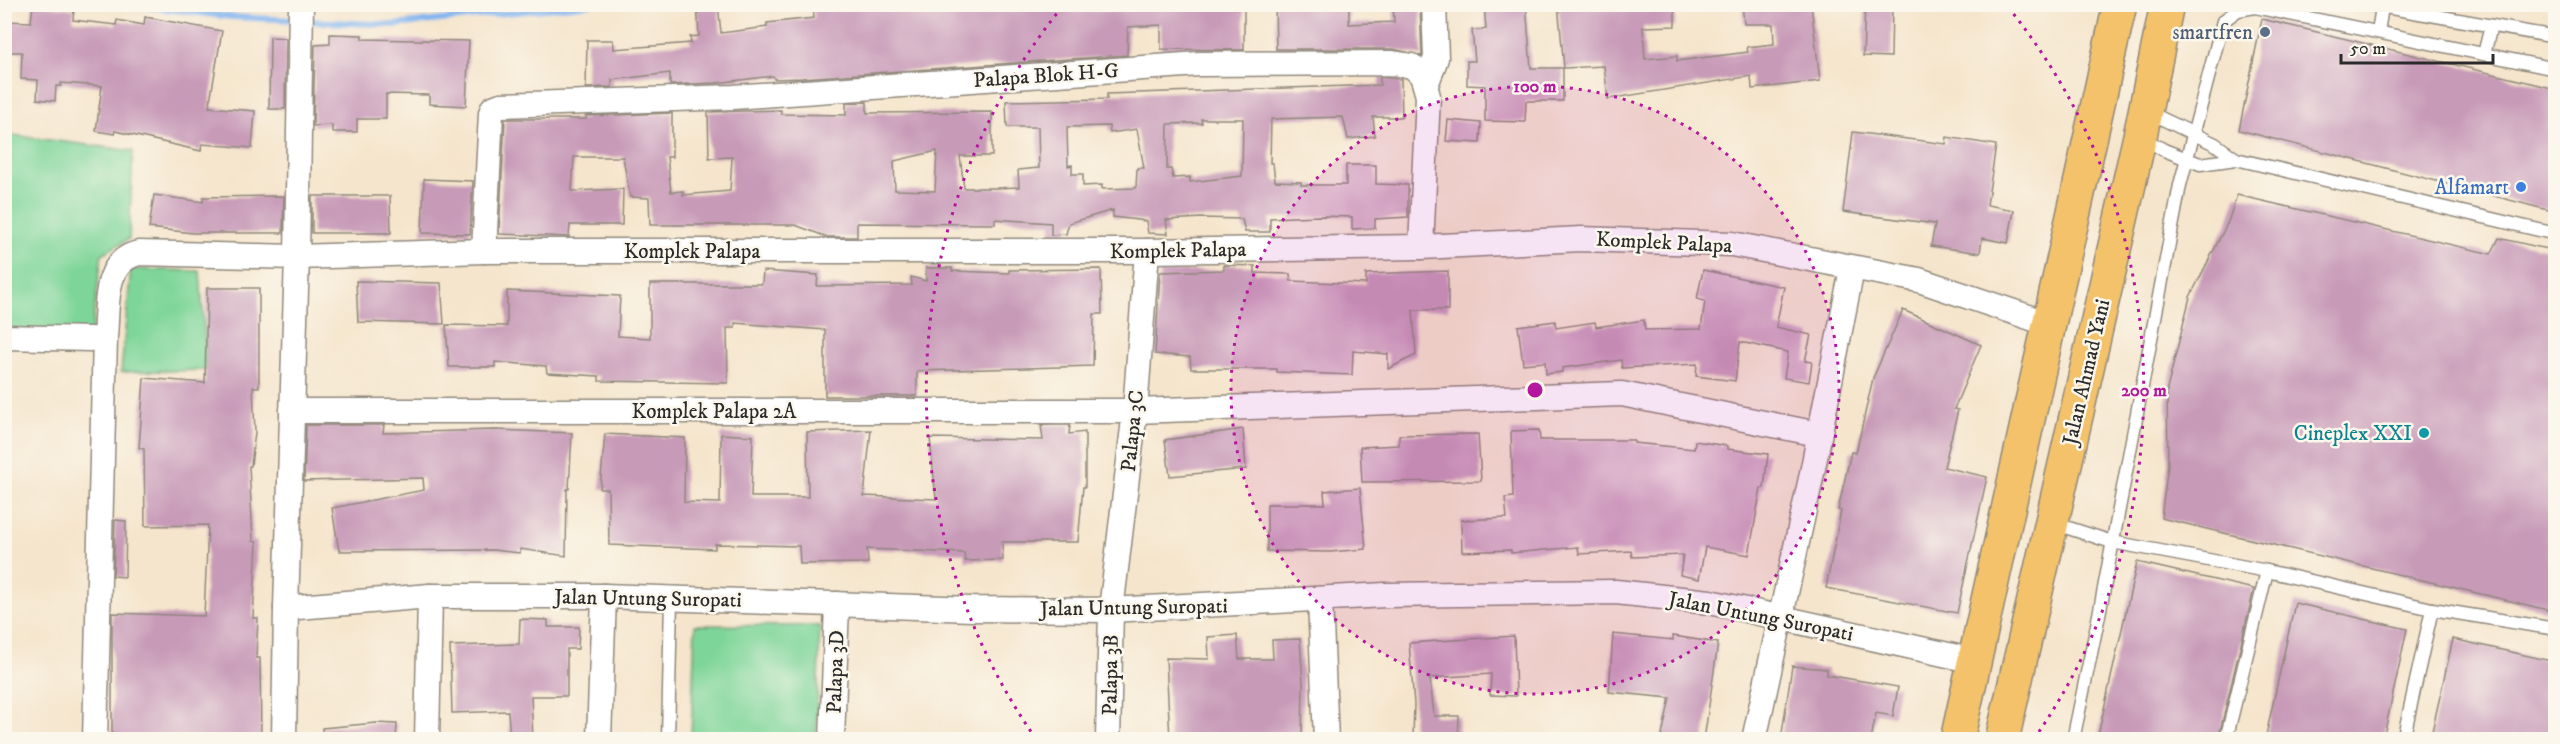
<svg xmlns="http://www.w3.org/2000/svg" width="2560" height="744" font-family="'IM FELL DW Pica',serif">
  <rect width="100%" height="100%" fill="#fbf7ec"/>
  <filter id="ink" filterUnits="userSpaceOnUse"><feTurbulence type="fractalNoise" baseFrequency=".0167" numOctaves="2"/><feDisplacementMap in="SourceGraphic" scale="12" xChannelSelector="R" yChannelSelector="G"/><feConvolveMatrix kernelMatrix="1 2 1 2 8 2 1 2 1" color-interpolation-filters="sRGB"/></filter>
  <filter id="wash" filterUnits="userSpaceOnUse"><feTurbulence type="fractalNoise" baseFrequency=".008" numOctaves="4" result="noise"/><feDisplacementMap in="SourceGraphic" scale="24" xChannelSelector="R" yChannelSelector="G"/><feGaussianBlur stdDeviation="1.35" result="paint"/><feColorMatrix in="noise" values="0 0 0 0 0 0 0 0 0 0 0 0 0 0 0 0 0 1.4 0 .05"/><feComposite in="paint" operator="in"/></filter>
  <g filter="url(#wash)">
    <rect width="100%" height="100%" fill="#f5e5cc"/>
    <g fill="#7ed599" stroke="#548062" stroke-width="1.5">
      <polygon points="4,134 133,151 129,239 102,254 91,336 5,330"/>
      <polygon points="131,269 200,271 207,370 121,372"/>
      <polygon points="695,625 820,626 816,739 691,739"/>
    </g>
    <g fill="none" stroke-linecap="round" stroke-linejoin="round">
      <g stroke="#83b5f0" stroke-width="6">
        <polyline points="126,4 232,17 297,20"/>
        <polyline points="307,21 395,25 590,4"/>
      </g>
    </g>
    <g id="blocks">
      <g fill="#c79ab8" fill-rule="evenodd">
        <polygon points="33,4 74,9 73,20 116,25 117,20 144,25 145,17 222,31 209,107 255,111 252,148 202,144 201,151 115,131 114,134 96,131 102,86 61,83 61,86 56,86 55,101 37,99 38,80 21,79 22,52 4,52 4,21 31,22"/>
        <polygon points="697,4 718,4 721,33 767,27 767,23 814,18 813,4 900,4 900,10 925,9 925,11 974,8 974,4 1073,4 1074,11 1133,10 1133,4 1244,4 1244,50 1161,49 1161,25 1128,27 1127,55 802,78 774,79 773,76 716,83 670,85 670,73 612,80 612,87 586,88 587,40 613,40 614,49 691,43 690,37 699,36"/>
        <polygon points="1275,4 1349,4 1349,24 1394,22 1393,4 1420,4 1422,56 1393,49 1276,49"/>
        <polygon points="1484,4 1526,4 1531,68 1563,68 1563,101 1526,101 1525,122 1485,121 1485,86 1467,85 1467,61 1475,61 1472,30 1486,29"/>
        <polygon points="1558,4 1675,4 1675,26 1643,27 1645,59 1677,56 1677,61 1748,52 1747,47 1774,44 1773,24 1744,24 1742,4 1811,4 1820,81 1752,89 1751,76 1608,99 1604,66 1564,68"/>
        <polygon points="1865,4 1892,4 1891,57 1863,56"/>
        <polygon points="2262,19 2556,89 2556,212 2239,130"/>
        <polygon points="330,34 362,35 362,39 469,41 466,106 429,104 429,95 386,94 386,119 357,119 357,132 332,132 332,125 313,126 315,45 330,44"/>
        <polygon points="270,37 286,38 285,109 269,109"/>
        <path d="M1380,77L1401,79L1402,117H1373L1375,136L1348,139L1343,117L1271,119L1270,163H1273L1275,181L1301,182V185H1346V165H1376V184L1408,185V217L1375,219V228L1352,229V217L1319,216L1270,218V232H1245L1242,219L1202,218L1166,220L1168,234L1148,233L1146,221L1113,217V210L1069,223L1066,234L1051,235V223L995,219V224L857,223V237H827L795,225H650L649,198L630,197L623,157H574L572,191L623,189L622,225H570L569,237L499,234L505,119H586V116L672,113V157H667L671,192L683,191V195L730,191L732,157L709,158L708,112L781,110V114L846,115V103L867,102V113L992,112V156H960L964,188H997L1019,187L1018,170L1039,168L1038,127H1007L1006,101L1107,99V94L1380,85ZM1201,119H1243L1242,176L1190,182V177L1173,178L1171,169H1167L1168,124L1202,123ZM1109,126L1110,133L1137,129L1144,168H1137L1136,188L1102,189V185L1083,186V174H1072V165L1068,166L1067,127ZM937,151L935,191L895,190L894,161Z"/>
        <polygon points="1448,120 1481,123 1480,143 1446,141"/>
        <polygon points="1853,132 1946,144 1947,137 1996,145 1987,205 2014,210 2008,243 1982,238 1980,253 1931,246 1935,224 1843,212"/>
        <polygon points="424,179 473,181 470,234 422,233"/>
        <polygon points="154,195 203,202 203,197 284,196 283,233 193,233 149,228"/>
        <polygon points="2237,195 2491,254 2499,238 2556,251 2556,612 2161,518 2168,465 2167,389 2190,297 2228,222"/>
        <polygon points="312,196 390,196 391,233 312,233"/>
        <polygon points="1224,265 1255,266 1255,273 1290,274 1291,281 1366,284 1366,274 1448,271 1448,310 1413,310 1416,355 1388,369 1388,354 1353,351 1352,375 1277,372 1277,369 1191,369 1190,357 1155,354 1160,272 1224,270"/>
        <polygon points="926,268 952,268 952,271 1009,273 1009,270 1101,269 1102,314 1094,314 1093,366 917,371 917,396 825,396 825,330 735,323 735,328 727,328 728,383 599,381 599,376 547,373 546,366 495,362 495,367 449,367 446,325 507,326 507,291 620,296 618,336 650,338 650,284 762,284 763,271 818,275 817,286 912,285 911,277 926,281"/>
        <polygon points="1703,270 1784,287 1776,327 1811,335 1805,361 1812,362 1809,382 1784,378 1788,352 1740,342 1735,381 1696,376 1697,364 1622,368 1621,360 1562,368 1562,372 1546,374 1545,362 1523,364 1518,326 1555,321 1556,328 1595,322 1596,327 1644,320 1645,330 1701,329 1705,301 1697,299"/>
        <polygon points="356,281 441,283 444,324 358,322"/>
        <polygon points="207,288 259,288 259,387 253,387 255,432 251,466 249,466 253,541 257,542 253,618 258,618 256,658 260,658 261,740 112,740 112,613 204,616 208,525 145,526 144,449 139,448 144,378 205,383"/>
        <polygon points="1903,310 1981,345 1954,409 1958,410 1944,467 1987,477 1957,613 1826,588 1841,511 1838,510 1851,452 1856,453 1873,378"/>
        <polygon points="306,425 384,425 383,433 495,430 572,433 569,489 567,489 566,556 520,549 520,553 493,550 339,551 332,508 424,490 423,478 304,481"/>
        <polygon points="1041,425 1070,425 1069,434 1085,432 1085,487 1083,487 1078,542 1002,542 1003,560 965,561 964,553 867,549 868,563 800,564 799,546 715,544 715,549 609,545 608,489 600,489 605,434 685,438 684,502 720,503 721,434 753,436 751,497 808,497 807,432 871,430 864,496 936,499 930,438 1043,440"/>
        <polygon points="1243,429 1246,469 1170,476 1165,440"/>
        <polygon points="1539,430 1540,440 1634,440 1634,443 1694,449 1695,441 1727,446 1727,449 1768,454 1764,488 1761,488 1749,555 1705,547 1699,579 1680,575 1683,555 1632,557 1631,551 1579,554 1578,547 1511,553 1511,550 1462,552 1461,520 1507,518 1505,498 1513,497 1511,431"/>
        <polygon points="1478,434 1481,481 1362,482 1360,447 1399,445 1399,435"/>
        <polygon points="1360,488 1366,549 1330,552 1267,551 1267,504 1325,504 1324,491"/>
        <polygon points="115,520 126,521 125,577 113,576"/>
        <polygon points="2137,562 2254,589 2218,740 2097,740"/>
        <polygon points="2295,603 2407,629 2383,740 2265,740"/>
        <polygon points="520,619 548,620 548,627 579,627 578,649 567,649 567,696 531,696 533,740 510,740 508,711 452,713 450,646 519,644"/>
        <polygon points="1613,634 1673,640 1673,636 1718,643 1704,740 1661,740 1670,698 1609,692"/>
        <polygon points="1237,635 1239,659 1273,659 1272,640 1300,639 1303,684 1302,740 1170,740 1166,658 1209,659 1208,637"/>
        <polygon points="1514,636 1516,696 1490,695 1491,674 1430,678 1434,716 1459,716 1458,740 1413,740 1414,704 1409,643"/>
        <polygon points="2453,639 2556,662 2556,740 2430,740"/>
        <polygon points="1792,666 1827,669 1827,675 1898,687 1893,716 1876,713 1871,740 1781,740"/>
        <polygon points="376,723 397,724 396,740 322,740 322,728"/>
      </g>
    </g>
  </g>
  <g filter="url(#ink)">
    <use href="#blocks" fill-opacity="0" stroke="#90887c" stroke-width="1.5"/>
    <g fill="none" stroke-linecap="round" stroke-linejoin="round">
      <g stroke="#90887c" stroke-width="15">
        <g id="lane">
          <polyline points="2368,4 2556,37"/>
          <polyline points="2378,32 2382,7"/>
          <polyline points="2484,54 2491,26"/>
          <polyline points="2148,112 2215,144 2236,159"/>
          <polyline points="2143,138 2164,150 2200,164 2236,159 2556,234"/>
          <polyline points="2053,523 2112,542 2267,571 2432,609 2556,629"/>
          <polyline points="668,740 671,598"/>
          <polyline points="2073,740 2099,615 2180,185 2223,21 2238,10 2255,7 2556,69"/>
          <polyline points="2226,740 2267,571"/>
          <polyline points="2403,740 2432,609"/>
        </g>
      </g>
      <g stroke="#90887c" stroke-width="27">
        <g id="street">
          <polyline points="301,4 297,257 286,608 430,596 604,596 972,609 1111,610 1385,595 1616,592 1710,602 1975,661"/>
          <polyline points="1426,85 1436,58 1434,4"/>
          <polyline points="484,251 491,113 493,108 501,105 733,97 1199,64 1393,63 1412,66 1422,75 1428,96 1421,247"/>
          <polyline points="4,337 90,339"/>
          <polyline points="292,411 1135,411 1622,394 1818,434"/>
          <polyline points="1320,600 1326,740"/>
          <path d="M95,740L105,337C108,306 102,261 139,253L297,257L484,251H1147L1421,247L1581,239L1732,244L1919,280L2049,324"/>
          <polyline points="284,740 286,608"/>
          <polyline points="427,740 430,596"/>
          <polyline points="599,740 604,596"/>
          <polyline points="832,740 837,604"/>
          <polyline points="1108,740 1111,610 1135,411 1147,251"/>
          <polyline points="1754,740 1811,478 1852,269"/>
        </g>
      </g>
      <g stroke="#90887c" stroke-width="36">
        <g id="highway">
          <polyline points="1957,740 2120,4"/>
          <polyline points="2002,740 2140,136 2167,4"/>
        </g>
      </g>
      <use href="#lane" stroke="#fff" stroke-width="12"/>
      <use href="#street" stroke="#fff" stroke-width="24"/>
      <use href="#highway" stroke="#f3c26a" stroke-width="33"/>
    </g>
  </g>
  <circle cx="1535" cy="390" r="304" fill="#b5179e" fill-opacity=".12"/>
  <g fill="none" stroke="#b5179e" stroke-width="3" stroke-dasharray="3 6">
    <circle cx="1535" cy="390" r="304"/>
    <path d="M1036 739A609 609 0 0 1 1062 7M2008 7A609 609 0 0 1 2034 739"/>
  </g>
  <circle fill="#5c6f8a" stroke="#fbf7ec" stroke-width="2" cx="2265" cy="32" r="6"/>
  <circle fill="#3f7fe0" stroke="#fbf7ec" stroke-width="2" cx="2521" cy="187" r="6"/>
  <circle fill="#0f9aa8" stroke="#fbf7ec" stroke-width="2" cx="2424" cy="433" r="6"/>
  <g text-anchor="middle" stroke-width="5" stroke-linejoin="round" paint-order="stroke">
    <g font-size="21" fill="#4e5e75" stroke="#fbf7ec" text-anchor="end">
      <text x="2253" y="39">smartfren</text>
    </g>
    <g font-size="21" fill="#2b2b2b" stroke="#fbf7ec">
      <text transform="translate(1046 75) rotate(-4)" y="7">Palapa Blok H-G</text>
      <text transform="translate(1664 242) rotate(3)" y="7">Komplek Palapa</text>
      <text transform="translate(1178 250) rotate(-1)" y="7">Komplek Palapa</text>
      <text x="692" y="258">Komplek Palapa</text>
      <text transform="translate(2086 372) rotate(-77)" y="7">Jalan Ahmad Yani</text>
      <text x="714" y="418">Komplek Palapa 2A</text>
      <text transform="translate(1132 431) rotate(-84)" y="7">Palapa 3C</text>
      <text transform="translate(648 598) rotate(1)" y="7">Jalan Untung Suropati</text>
      <text transform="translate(1134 607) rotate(-1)" y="7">Jalan Untung Suropati</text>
      <text transform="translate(1761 616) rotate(11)" y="7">Jalan Untung Suropati</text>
      <text transform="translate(835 672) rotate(-88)" y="7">Palapa 3D</text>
      <text transform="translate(1110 675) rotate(-89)" y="7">Palapa 3B</text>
    </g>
    <g font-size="21" fill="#366cbe" stroke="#fbf7ec" text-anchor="end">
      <text x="2509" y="194">Alfamart</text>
    </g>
    <g font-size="21" fill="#0d838f" stroke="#fbf7ec" text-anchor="end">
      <text x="2412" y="440">Cineplex XXI</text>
    </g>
  </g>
  <circle cx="1535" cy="390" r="9" fill="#b5179e" stroke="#fbf7ec" stroke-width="3"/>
  <g font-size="18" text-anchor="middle" font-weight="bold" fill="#b5179e" stroke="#fbf7ec" stroke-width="5" stroke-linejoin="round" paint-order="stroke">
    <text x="1535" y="92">100 m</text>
    <text x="2144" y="396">200 m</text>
  </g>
  <rect width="2560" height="744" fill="none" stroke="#fbf7ec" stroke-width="24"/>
  <path d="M2341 54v9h152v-9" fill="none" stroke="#2b2b2b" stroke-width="3"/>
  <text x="2350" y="54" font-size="18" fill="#2b2b2b" stroke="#fbf7ec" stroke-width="4.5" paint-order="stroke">50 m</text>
</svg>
